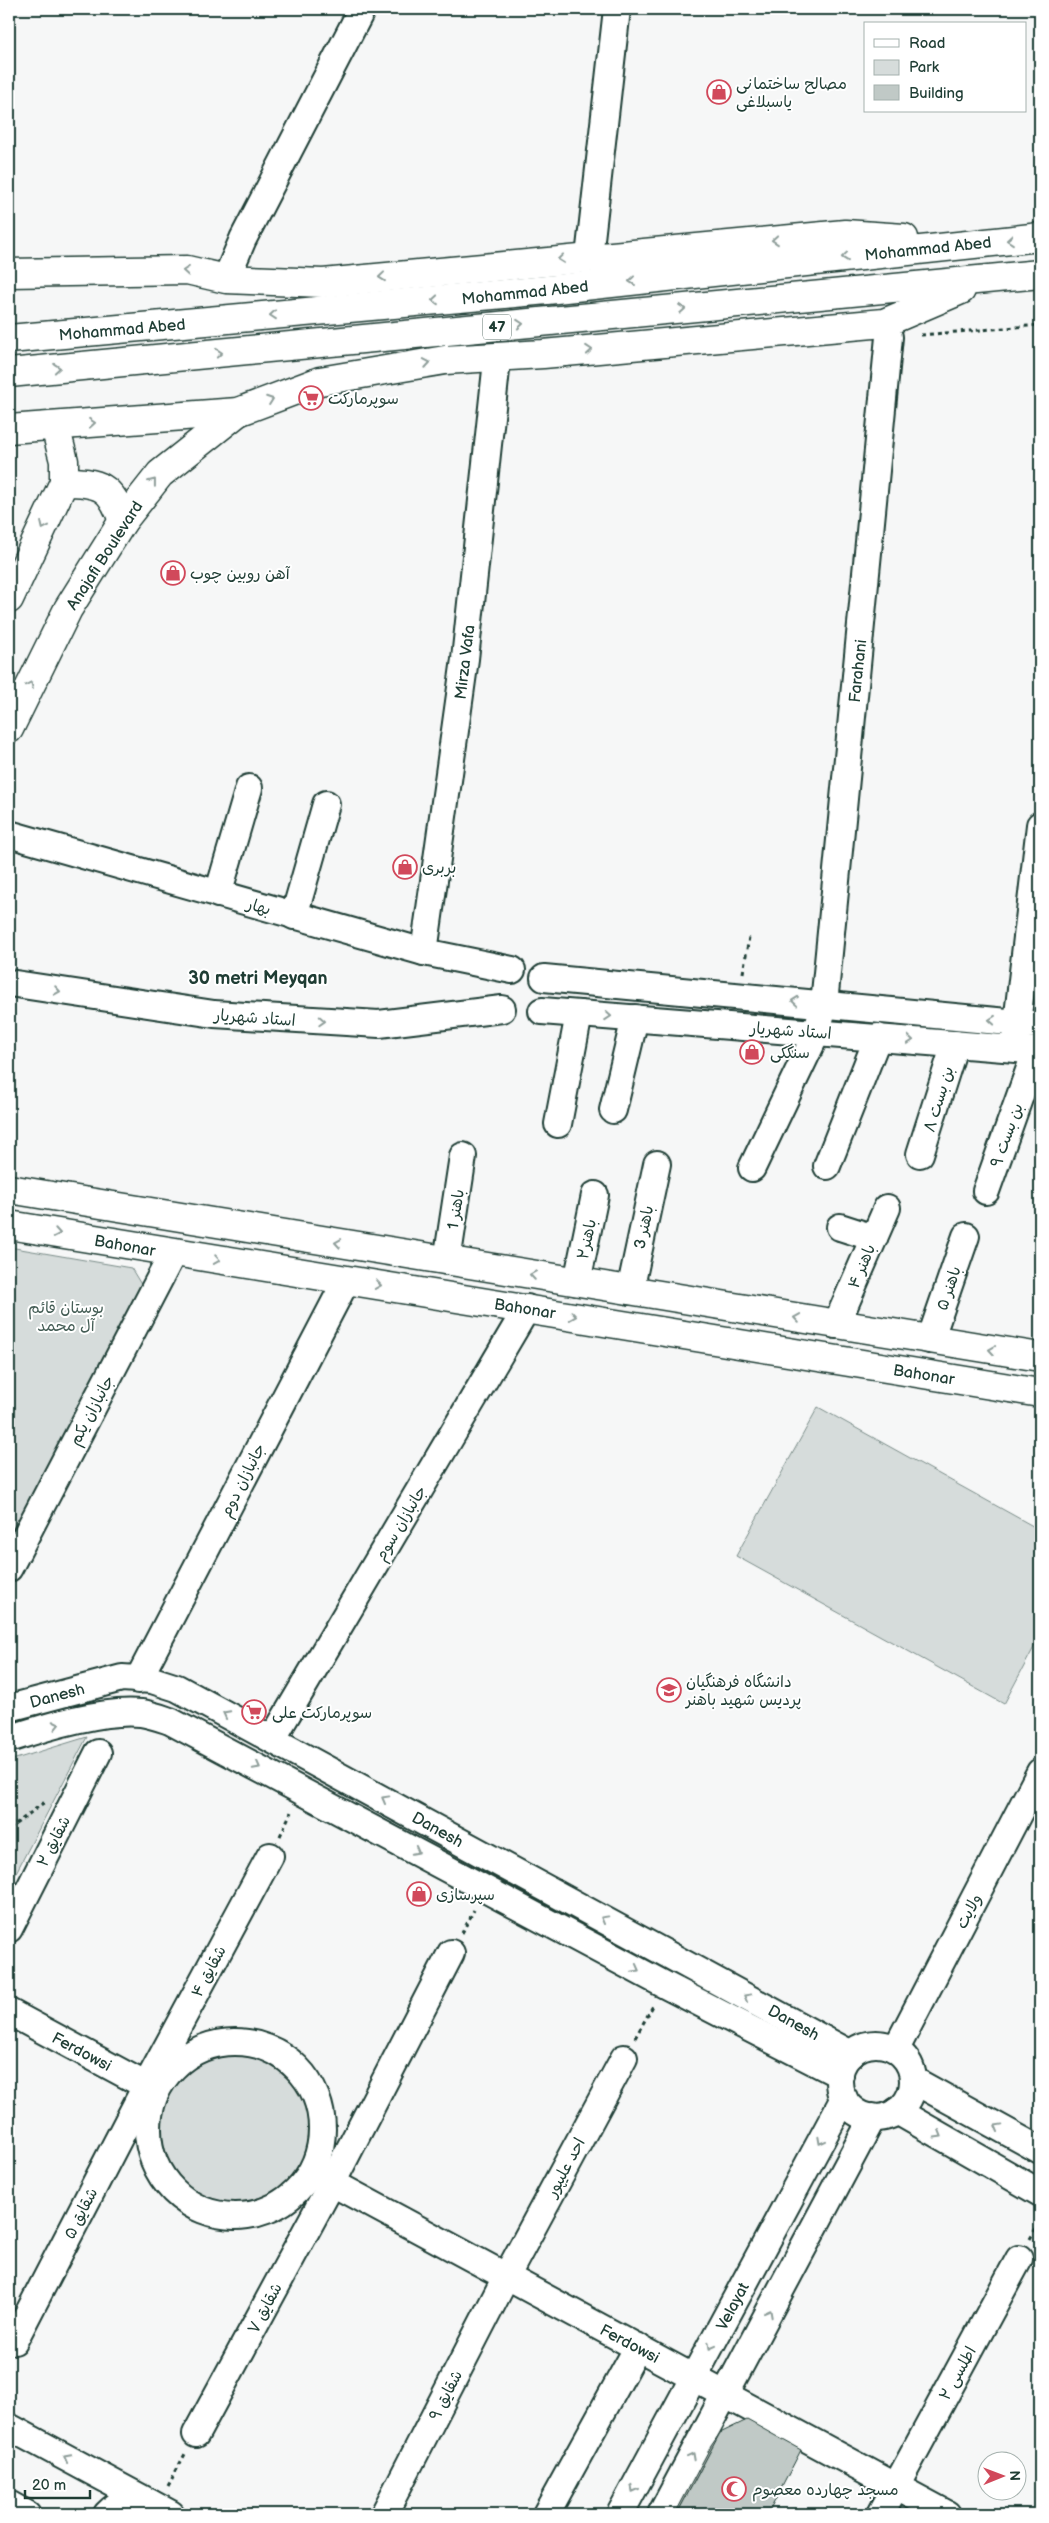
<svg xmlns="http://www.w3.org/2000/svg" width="1049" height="2523" font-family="'Balsamiq Sans','Playpen Sans Arabic',sans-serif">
  <rect width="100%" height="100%" fill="#f6f7f7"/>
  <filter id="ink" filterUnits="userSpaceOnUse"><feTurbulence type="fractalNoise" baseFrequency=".02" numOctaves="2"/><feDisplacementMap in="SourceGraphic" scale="10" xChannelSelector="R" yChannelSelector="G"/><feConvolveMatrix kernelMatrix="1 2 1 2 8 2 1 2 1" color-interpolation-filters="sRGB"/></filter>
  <g filter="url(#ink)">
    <g fill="#d6dcdb" stroke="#7a8c88">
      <polygon points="9,1247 131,1268 145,1291 9,1545"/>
      <polygon points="818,1407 1040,1530 1040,1636 1004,1704 736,1556"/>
      <polygon points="87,1737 9,1886 9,1761"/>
      <circle cx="235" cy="2129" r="75"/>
    </g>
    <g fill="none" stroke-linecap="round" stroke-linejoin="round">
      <g stroke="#1f3d34" stroke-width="30">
        <g id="minor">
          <polyline points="589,257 617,9"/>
          <polyline points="226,279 243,239 362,9"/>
          <polyline points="9,834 424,952 512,970"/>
          <polyline points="218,894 249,788"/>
          <polyline points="294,916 326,804"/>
          <polyline points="424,952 465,659 496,370"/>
          <polyline points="544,978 1040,1025"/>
          <polyline points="9,983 214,1014 379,1024 502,1009"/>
          <polyline points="542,1011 1040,1051"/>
          <polyline points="1015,1041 1040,825"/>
          <polyline points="613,1110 635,1018"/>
          <polyline points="558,1124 579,1014"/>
          <polyline points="920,1154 955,1044"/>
          <polyline points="827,1166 878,1037"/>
          <polyline points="752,1168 817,1032 824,1004 889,337"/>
          <polyline points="986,1191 1036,1051"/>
          <polyline points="840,1227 874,1238"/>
          <polyline points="447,1261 463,1156"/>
          <polyline points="577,1282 595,1195"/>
          <polyline points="630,1291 657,1164"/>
          <polyline points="836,1325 887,1208"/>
          <polyline points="930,1340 966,1236"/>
          <polyline points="9,1568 173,1253"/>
          <polyline points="138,1680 346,1281"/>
          <polyline points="9,1708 122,1678 152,1680 177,1688 851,2054"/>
          <polyline points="273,1738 527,1308"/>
          <path d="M9,1739C45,1727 103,1709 141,1713C150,1714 161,1718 170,1721L665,1985L840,2075"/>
          <polyline points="9,1929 98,1753"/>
          <polyline points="9,2012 156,2091"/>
          <circle cx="235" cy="2129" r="87"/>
          <circle cx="876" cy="2081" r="37"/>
          <polyline points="896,2049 1040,1772"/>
          <polyline points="913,2080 1040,2150"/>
          <polyline points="897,2111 1040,2193"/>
          <polyline points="312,2172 947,2514"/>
          <polyline points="14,2341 146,2086 270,1856"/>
          <polyline points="9,2427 171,2514"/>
          <polyline points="196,2434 332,2183 451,1953"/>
          <polyline points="9,2504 27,2514"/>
          <path d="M107,2514C118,2502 134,2495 150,2503"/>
          <polyline points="384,2514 506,2277 624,2058"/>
          <polyline points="546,2514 638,2347"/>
          <polyline points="620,2514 844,2098"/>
          <polyline points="661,2514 873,2117"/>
          <polyline points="881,2514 1019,2259"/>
        </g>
      </g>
      <g stroke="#1f3d34" stroke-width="31">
        <g id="major">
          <polyline points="9,273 187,270 226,279 323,283 845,234 904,238"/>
          <polyline points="9,339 547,290 1040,237"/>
          <polyline points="9,373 1040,274"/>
          <polyline points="9,429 238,412 320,381 445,360 543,354 884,323 961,290"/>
          <path d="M64,482C100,482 111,486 123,521"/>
          <polyline points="9,599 64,482 64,461 55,426"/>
          <polyline points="9,729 68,609 123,521 160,474 238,412"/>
          <polyline points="9,1189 1040,1357"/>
          <polyline points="9,1225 1040,1393"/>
        </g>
      </g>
      <g stroke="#1f3d34" stroke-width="3" stroke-dasharray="4 4" stroke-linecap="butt">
        <polyline points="921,335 1040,325"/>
        <polyline points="743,973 749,937"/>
        <polyline points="9,1829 46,1801"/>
        <polyline points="280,1836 291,1812"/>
        <polyline points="462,1933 474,1910"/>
        <polyline points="635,2038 654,2004"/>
        <polyline points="1030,2239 1040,2221"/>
        <polyline points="168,2486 185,2454"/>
      </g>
      <use href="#minor" stroke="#fff" stroke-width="26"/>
      <use href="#major" stroke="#fff" stroke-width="28"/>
    </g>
    <polygon fill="#a5adaa" stroke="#1f3d34" points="720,2433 768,2514 675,2514 711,2446"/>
    <polygon fill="#c0c9c6" stroke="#1f3d34" points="747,2420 801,2450 768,2514 677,2514 720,2433"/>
    <defs><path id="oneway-chevron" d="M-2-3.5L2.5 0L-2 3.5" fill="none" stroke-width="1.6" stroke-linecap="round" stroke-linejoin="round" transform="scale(1.25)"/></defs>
    <g stroke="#8f9e9a">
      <use href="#oneway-chevron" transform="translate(775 240) rotate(175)"/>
      <use href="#oneway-chevron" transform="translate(1010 240) rotate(175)"/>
      <use href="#oneway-chevron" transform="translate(845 257) rotate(174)"/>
      <use href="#oneway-chevron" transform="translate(561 259) rotate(174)"/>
      <use href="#oneway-chevron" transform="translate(186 271) rotate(-175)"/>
      <use href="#oneway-chevron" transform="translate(382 277) rotate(174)"/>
      <use href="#oneway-chevron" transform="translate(632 281) rotate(174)"/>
      <use href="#oneway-chevron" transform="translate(435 300) rotate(175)"/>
      <use href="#oneway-chevron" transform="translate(682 309) rotate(-5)"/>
      <use href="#oneway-chevron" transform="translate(273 315) rotate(175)"/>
      <use href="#oneway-chevron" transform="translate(520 324) rotate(-5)"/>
      <use href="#oneway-chevron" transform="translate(589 350) rotate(-5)"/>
      <use href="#oneway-chevron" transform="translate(219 353) rotate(-5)"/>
      <use href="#oneway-chevron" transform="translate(427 363) rotate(-10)"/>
      <use href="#oneway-chevron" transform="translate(57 368) rotate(-5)"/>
      <use href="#oneway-chevron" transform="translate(270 400) rotate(-20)"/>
      <use href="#oneway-chevron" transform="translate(92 423) rotate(-5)"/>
      <use href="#oneway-chevron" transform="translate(153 482) rotate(-52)"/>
      <use href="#oneway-chevron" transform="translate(44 526) rotate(115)"/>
      <use href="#oneway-chevron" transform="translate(30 685) rotate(-64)"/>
      <use href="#oneway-chevron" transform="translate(57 991) rotate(9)"/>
      <use href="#oneway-chevron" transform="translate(795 1001) rotate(-174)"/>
      <use href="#oneway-chevron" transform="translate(608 1016) rotate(4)"/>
      <use href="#oneway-chevron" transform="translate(992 1020) rotate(-175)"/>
      <use href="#oneway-chevron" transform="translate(322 1021) rotate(3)"/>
      <use href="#oneway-chevron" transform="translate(910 1040) rotate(5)"/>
      <use href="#oneway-chevron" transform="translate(57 1233) rotate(10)"/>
      <use href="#oneway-chevron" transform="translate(338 1243) rotate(-171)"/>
      <use href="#oneway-chevron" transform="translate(217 1260) rotate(9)"/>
      <use href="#oneway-chevron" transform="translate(533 1275) rotate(-171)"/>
      <use href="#oneway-chevron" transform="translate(378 1285) rotate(9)"/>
      <use href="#oneway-chevron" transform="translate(573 1316) rotate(9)"/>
      <use href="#oneway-chevron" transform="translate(797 1318) rotate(-171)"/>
      <use href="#oneway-chevron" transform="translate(992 1350) rotate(-171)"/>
      <use href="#oneway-chevron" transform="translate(226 1714) rotate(-152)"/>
      <use href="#oneway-chevron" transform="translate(56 1725) rotate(-12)"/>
      <use href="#oneway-chevron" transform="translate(257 1766) rotate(28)"/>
      <use href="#oneway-chevron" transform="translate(385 1799) rotate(-151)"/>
      <use href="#oneway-chevron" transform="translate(416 1851) rotate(28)"/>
      <use href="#oneway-chevron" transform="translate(604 1919) rotate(-151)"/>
      <use href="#oneway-chevron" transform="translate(636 1969) rotate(28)"/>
      <use href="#oneway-chevron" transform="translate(747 1997) rotate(-151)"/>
      <use href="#oneway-chevron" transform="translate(998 2127) rotate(-151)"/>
      <use href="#oneway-chevron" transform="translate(939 2135) rotate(30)"/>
      <use href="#oneway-chevron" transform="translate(821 2141) rotate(118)"/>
      <use href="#oneway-chevron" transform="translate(769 2313) rotate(-62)"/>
      <use href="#oneway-chevron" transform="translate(711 2346) rotate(118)"/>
      <use href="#oneway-chevron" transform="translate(692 2456) rotate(-62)"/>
      <use href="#oneway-chevron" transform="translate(67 2458) rotate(-152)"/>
      <use href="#oneway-chevron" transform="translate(634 2489) rotate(118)"/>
    </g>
  </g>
  <defs>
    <g id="shop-ring" transform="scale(1.25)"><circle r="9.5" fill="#fff" stroke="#d1495b" stroke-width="1.5"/><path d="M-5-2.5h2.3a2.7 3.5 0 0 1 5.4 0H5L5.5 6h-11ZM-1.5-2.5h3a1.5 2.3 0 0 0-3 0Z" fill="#d1495b"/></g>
    <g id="supermarket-ring" transform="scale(1.25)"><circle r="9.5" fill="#fff" stroke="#d1495b" stroke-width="1.5"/><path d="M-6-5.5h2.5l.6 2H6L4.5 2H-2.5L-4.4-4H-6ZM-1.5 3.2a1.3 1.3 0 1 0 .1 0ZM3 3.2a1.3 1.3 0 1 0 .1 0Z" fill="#d1495b"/></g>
    <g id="university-ring" transform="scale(1.25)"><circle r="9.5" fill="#fff" stroke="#d1495b" stroke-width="1.5"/><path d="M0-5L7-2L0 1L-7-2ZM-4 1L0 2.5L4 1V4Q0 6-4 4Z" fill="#d1495b"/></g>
    <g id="mosque-ring" transform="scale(1.25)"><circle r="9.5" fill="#fff" stroke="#d1495b" stroke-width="1.5"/><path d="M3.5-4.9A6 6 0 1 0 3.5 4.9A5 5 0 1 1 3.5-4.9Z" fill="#d1495b"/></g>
  </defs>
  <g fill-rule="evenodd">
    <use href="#shop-ring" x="719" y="92"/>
    <use href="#supermarket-ring" x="311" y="398"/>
    <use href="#shop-ring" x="173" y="573"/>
    <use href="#shop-ring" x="405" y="867"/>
    <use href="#shop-ring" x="752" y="1052"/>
    <use href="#university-ring" x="669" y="1690"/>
    <use href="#supermarket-ring" x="254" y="1712"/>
    <use href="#shop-ring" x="419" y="1894"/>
    <use href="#mosque-ring" x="734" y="2489"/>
  </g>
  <g text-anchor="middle" stroke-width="4" stroke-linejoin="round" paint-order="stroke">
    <rect fill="#fff" stroke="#627771" stroke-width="1" x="483" y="314.5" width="28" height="25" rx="4"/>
    <g font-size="15" font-weight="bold" fill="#1f3d34">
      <text x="497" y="332">47</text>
    </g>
    <g font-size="16" fill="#1f3d34" stroke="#fff" text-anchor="start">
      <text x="736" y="89">مصالح ساختمانی<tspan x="736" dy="18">یاسبلاغی</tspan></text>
      <text x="328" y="404">سوپرمارکت</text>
      <text x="190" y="579">آهن روبین چوب</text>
      <text x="422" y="873">بربری</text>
      <text x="770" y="1058">سنگکی</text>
      <text x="686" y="1687">دانشگاه فرهنگیان<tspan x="686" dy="18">پردیس شهید باهنر</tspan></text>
      <text x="272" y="1718">سوپرمارکت علی</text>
      <text x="436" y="1900">سپرسازی</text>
      <text x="752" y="2495">مسجد چهارده معصوم</text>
    </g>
    <g font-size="16" fill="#1f3d34" stroke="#fff">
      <text transform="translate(928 248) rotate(-6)" y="6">Mohammad Abed</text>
      <text transform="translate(525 292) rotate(-6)" y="6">Mohammad Abed</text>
      <text transform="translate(122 329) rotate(-5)" y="6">Mohammad Abed</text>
      <text transform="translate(104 555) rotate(-57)" y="6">Anajafi Boulevard</text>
      <text transform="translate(464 662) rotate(-83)" y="6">Mirza Vafa</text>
      <text transform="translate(857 671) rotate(-84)" y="6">Farahani</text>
      <text transform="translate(259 906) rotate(16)" y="6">بهار</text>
      <text transform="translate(255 1017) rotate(4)" y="6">استاد شهریار</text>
      <text transform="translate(791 1030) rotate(4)" y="6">استاد شهریار</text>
      <text transform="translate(938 1099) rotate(-73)" y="6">بن بست ۸</text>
      <text transform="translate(1006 1135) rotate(-70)" y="6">بن بست ۹</text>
      <text transform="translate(455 1209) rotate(-81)" y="6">باهنر 1</text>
      <text transform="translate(643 1227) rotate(-78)" y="6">باهنر 3</text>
      <text transform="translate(586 1239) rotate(-78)" y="6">باهنر۲</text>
      <text transform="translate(125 1245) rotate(10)" y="6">Bahonar</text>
      <text transform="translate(861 1266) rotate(-67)" y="6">باهنر ۴</text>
      <text transform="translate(948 1288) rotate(-71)" y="6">باهنر ۵</text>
      <text transform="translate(525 1308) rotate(9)" y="6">Bahonar</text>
      <text transform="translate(924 1374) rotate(9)" y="6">Bahonar</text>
      <text transform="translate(91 1410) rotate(-62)" y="6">جانبازان یکم</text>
      <text transform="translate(242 1480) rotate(-63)" y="6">جانبازان دوم</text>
      <text transform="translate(400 1523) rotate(-59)" y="6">جانبازان سوم</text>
      <text transform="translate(57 1695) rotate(-15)" y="6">Danesh</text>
      <text transform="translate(438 1829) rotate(29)" y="6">Danesh</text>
      <text transform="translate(53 1841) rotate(-63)" y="6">شقایق ۲</text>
      <text transform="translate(968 1911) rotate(-62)" y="6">ولایت</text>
      <text transform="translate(208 1971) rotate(-62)" y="6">شقایق ۴</text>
      <text transform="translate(794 2022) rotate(29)" y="6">Danesh</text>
      <text transform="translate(82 2051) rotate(28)" y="6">Ferdowsi</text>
      <text transform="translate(565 2167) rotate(-62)" y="6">احد علیپور</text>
      <text transform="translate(80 2213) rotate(-63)" y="6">شقایق ۵</text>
      <text transform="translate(732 2306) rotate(-62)" y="6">Velayat</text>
      <text transform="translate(264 2308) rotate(-62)" y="6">شقایق ۷</text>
      <text transform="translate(630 2343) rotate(28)" y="6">Ferdowsi</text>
      <text transform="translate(957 2373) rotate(-61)" y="6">اطلسی ۲</text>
      <text transform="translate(445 2395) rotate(-63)" y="6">شقایق ۹</text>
    </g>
    <g font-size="16" fill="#445d55" stroke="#fff">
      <text x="66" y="1313">بوستان قائم<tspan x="66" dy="18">آل محمد</tspan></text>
    </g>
    <g font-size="18" font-weight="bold" fill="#1f3d34" stroke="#fff">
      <text x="258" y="984">30 metri Meyqan</text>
    </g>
  </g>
  <rect width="1049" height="2523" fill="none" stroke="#fff" stroke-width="30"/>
  <rect x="15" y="15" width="1019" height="2493" fill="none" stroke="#1f3d34" stroke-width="2" filter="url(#ink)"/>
  <rect x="864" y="22" width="162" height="90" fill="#ffffff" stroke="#a5b1ae"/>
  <rect x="874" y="39" width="25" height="8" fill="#ffffff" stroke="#a5b1ae"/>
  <text x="909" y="48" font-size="15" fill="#1f3d34">Road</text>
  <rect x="874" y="60" width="25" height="15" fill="#d6dcdb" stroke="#a5b1ae"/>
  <text x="909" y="72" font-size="15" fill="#1f3d34">Park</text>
  <rect x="874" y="85" width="25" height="15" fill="#c0c9c6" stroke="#a5b1ae"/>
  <text x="909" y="98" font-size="15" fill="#1f3d34">Building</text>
  <g transform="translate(1002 2476) rotate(89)"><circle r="24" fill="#ffffff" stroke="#a5b1ae"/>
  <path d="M0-4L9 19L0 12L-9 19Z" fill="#d1495b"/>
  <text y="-8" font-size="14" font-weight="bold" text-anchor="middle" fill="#1f3d34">N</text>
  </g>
  <path d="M25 2490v8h65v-8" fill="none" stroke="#1f3d34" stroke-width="2.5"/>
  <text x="32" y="2490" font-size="15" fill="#1f3d34" stroke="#ffffff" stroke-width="4" paint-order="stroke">20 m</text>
</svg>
